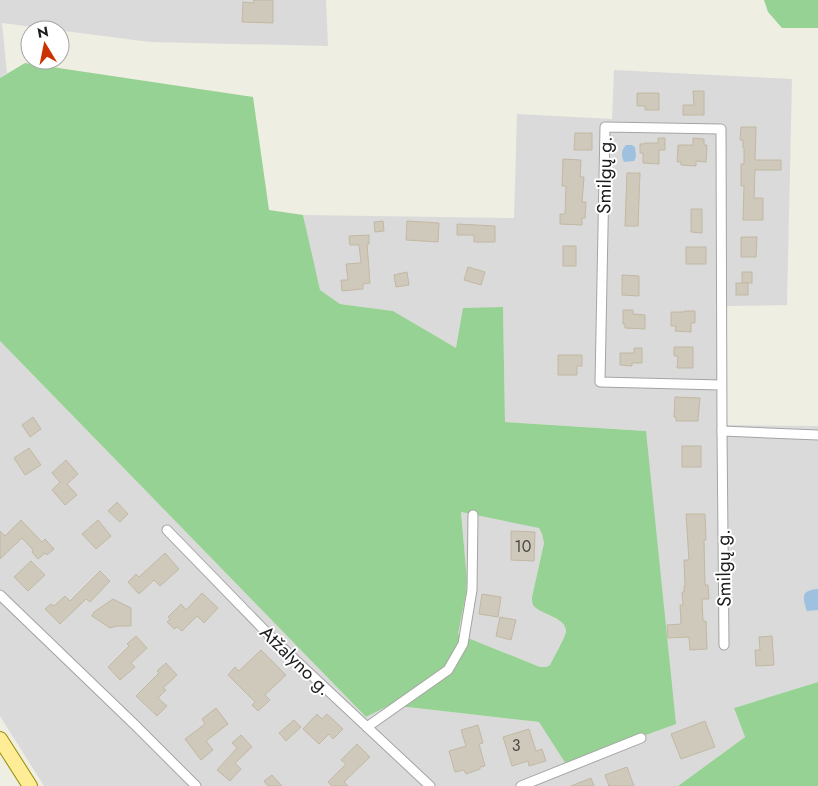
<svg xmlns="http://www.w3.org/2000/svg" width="818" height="786" font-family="Jost,sans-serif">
  <rect width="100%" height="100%" fill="#efeee2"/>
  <g fill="#dbdada">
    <polygon points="0,0 326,0 328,46 150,42 2,23 7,73 0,78"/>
    <polygon points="614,70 792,79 787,305 727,306 726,425 818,426 818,682 734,708 745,737 678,786 44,786 0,716 0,341 366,717 390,705 539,722 646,431 505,422 503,307 456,349 393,311 340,304 319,290 303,215 514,218 517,114 612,119"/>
    <polygon points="461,512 539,527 542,534 544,543 532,597 533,604 538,609 560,621 565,626 566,633 550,665 546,667 540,667 458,634 466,594 467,580"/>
  </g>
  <g fill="#96d293" fill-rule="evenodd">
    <polygon points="764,0 818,0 818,28 782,28 768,12"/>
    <path d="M25,63L253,97L269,210L303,215L320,290L340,304L393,311L456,348L463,308L503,307L505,422L646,431L676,724L566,764L539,722L390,705L366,717L0,341V78ZM461,512L539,528L542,534L544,543L532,597C532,599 532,603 533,605C540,615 567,617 566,632C565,637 553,659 550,665L546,667H540L458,634L466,594L467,580Z"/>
    <polygon points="818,682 818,786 678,786 745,737 734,708"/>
  </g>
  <g fill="#9ec1e0">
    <path d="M626,145H632L635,147L636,157L634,161L624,162C621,156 621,150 626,145Z"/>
    <path d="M818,589V610L807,611C802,597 801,590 818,589Z"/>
  </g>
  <g fill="#cfc9bb" stroke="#c2b8a3">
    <polygon points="254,0 273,0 273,23 242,22 243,2 253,3"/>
    <polygon points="693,91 704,91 704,115 683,115 683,105 694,105"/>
    <polygon points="637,93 659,93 659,110 645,110 645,106 637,106"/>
    <polygon points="741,127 756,127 755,160 781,160 781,170 755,170 754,198 763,198 763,220 743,220 744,186 741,186 741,164 744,164 744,148 743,148 743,140 740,140"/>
    <polygon points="575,133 592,133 592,150 574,150"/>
    <polygon points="658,138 665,138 665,150 659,150 659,164 643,163 643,153 640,153 640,144 644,144 644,143 658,143"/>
    <polygon points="693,138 704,139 704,145 707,145 706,162 696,161 696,166 681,165 681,162 677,162 678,145 693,145"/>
    <polygon points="563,159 581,160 580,177 584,177 582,202 586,202 585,218 582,218 582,225 560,224 560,214 565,214 566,186 562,186"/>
    <polygon points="627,173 640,173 638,226 625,226"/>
    <polygon points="691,209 702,209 702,233 691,232"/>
    <polygon points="383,221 384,231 375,232 374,222"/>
    <polygon points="407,221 439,223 438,242 406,240"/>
    <polygon points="457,224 495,226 495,242 474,242 474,235 457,235"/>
    <polygon points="369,235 369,244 367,244 370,283 363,284 363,289 342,291 341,280 348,280 346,264 361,263 359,245 350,245 349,236"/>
    <polygon points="741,237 757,237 756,257 741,257"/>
    <rect x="563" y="246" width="13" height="20"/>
    <rect x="686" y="247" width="20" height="17"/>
    <polygon points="468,267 485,272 481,285 464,280"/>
    <polygon points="407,272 409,285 396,287 394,275"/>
    <rect x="742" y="272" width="10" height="11"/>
    <polygon points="622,275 639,276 639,296 622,295"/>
    <rect x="736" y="283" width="12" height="12"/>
    <polygon points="623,310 633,310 633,314 645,315 645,329 625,328 625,324 623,324"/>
    <polygon points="684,311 695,311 695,323 691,323 691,332 675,331 676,326 671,326 671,312 684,312"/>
    <polygon points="674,347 693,347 693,368 677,368 678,356 674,356"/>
    <polygon points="634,348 642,348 642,363 632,363 632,366 620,365 620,353 634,353"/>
    <polygon points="558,355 582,355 582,366 577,366 577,375 558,375"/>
    <polygon points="675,397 700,398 698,421 676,421 676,417 674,417"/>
    <polygon points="33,417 41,429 30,437 22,425"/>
    <rect x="682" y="446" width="19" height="21"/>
    <polygon points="29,448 41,465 25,475 14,458"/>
    <polygon points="66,460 78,474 67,484 77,495 65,505 52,490 60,482 52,473"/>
    <polygon points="117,502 128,514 120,522 108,511"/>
    <polygon points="686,514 705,514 706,540 704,540 705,585 708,585 709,599 702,599 703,621 706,621 707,649 690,650 689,637 668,638 667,625 681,624 680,605 683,605 682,592 684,592 684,586 685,586 684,560 689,560"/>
    <polygon points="21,520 42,542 45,539 54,549 47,555 45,553 38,559 32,552 33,550 22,538 0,559 0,531 5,536"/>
    <polygon points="98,520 111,536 96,549 82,534"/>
    <polygon points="511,531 535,532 534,561 511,560"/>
    <polygon points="165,553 179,569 160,586 154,580 139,594 128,582 136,574 139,577"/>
    <polygon points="31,561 45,575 28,591 14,577"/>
    <polygon points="100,571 110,581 90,602 86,599 60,624 45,609 51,604 54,606 65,596 70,601"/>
    <polygon points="202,593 218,608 204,623 197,616 182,631 177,627 174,629 167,622 170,619 168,617 181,604 186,610"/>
    <polygon points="482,594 501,597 498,617 479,614"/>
    <polygon points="113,599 131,608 131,626 117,626 110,628 92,616 94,612"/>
    <polygon points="500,617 516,620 511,640 496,636"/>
    <polygon points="136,636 147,648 131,663 135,667 120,680 108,667 129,646 127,644"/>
    <polygon points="772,636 774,665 756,666 755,650 760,650 759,637"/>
    <polygon points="261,650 286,675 265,695 270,700 258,711 252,705 255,702 228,675 235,667 239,671"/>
    <polygon points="166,663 177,675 163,688 166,690 158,698 167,706 157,716 136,696 159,673 157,671"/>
    <polygon points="216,708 228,724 206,741 213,750 201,760 185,739 205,724 202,719"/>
    <polygon points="317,714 322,719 327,714 343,729 333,739 329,734 319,744 303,729"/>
    <polygon points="294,720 301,727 286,741 279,733"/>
    <polygon points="705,721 715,747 681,759 671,734"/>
    <polygon points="478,725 483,743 479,744 485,766 480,767 480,769 466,774 464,770 455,772 449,751 466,746 461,730"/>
    <polygon points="529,729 536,751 542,749 546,761 529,766 528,761 512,766 503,737"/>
    <polygon points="241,735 252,747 235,763 241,769 230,781 217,770 237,748 232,743"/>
    <polygon points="357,744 370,757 344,782 348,786 332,786 328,782 346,764 341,760"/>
    <polygon points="627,767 634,786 609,786 605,775"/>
    <polygon points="272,775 282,786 268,786 264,781"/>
    <polygon points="591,778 594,786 571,786"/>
  </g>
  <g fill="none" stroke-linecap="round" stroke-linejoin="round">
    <g stroke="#a4a4a4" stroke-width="11">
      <g id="minor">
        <polyline points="721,385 600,382 605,127 721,129 722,431 818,435"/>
        <polyline points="722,431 724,645"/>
        <polyline points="167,530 273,639 430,786"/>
        <polyline points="0,595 135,725 196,786"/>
        <polyline points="367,727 448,670 463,644 472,590 473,515"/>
        <polyline points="521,786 641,738"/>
      </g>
    </g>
    <g stroke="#968a00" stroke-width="16">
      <polyline id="primary" points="0,739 30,786"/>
    </g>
    <use href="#minor" stroke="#fff" stroke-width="9"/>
    <use href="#primary" stroke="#ffec97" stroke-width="14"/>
  </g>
  <g text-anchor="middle" stroke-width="4" stroke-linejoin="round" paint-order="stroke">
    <g font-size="16" fill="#4a4844">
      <text x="523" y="552">10</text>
      <text x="516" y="751">3</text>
    </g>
    <g font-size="19" fill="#1d1d1d" stroke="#fff">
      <text transform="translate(604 175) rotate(-89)" y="7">Smilgų g.</text>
      <text transform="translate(723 568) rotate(-91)" y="7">Smilgų g.</text>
      <text transform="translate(296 660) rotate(44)" y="7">Atžalyno g.</text>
    </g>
  </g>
  <g transform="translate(45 45) rotate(350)"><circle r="24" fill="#ffffff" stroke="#a5a5a5"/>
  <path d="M0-4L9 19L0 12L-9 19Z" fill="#ca3300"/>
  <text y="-8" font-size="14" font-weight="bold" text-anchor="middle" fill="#1d1d1d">N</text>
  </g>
</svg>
